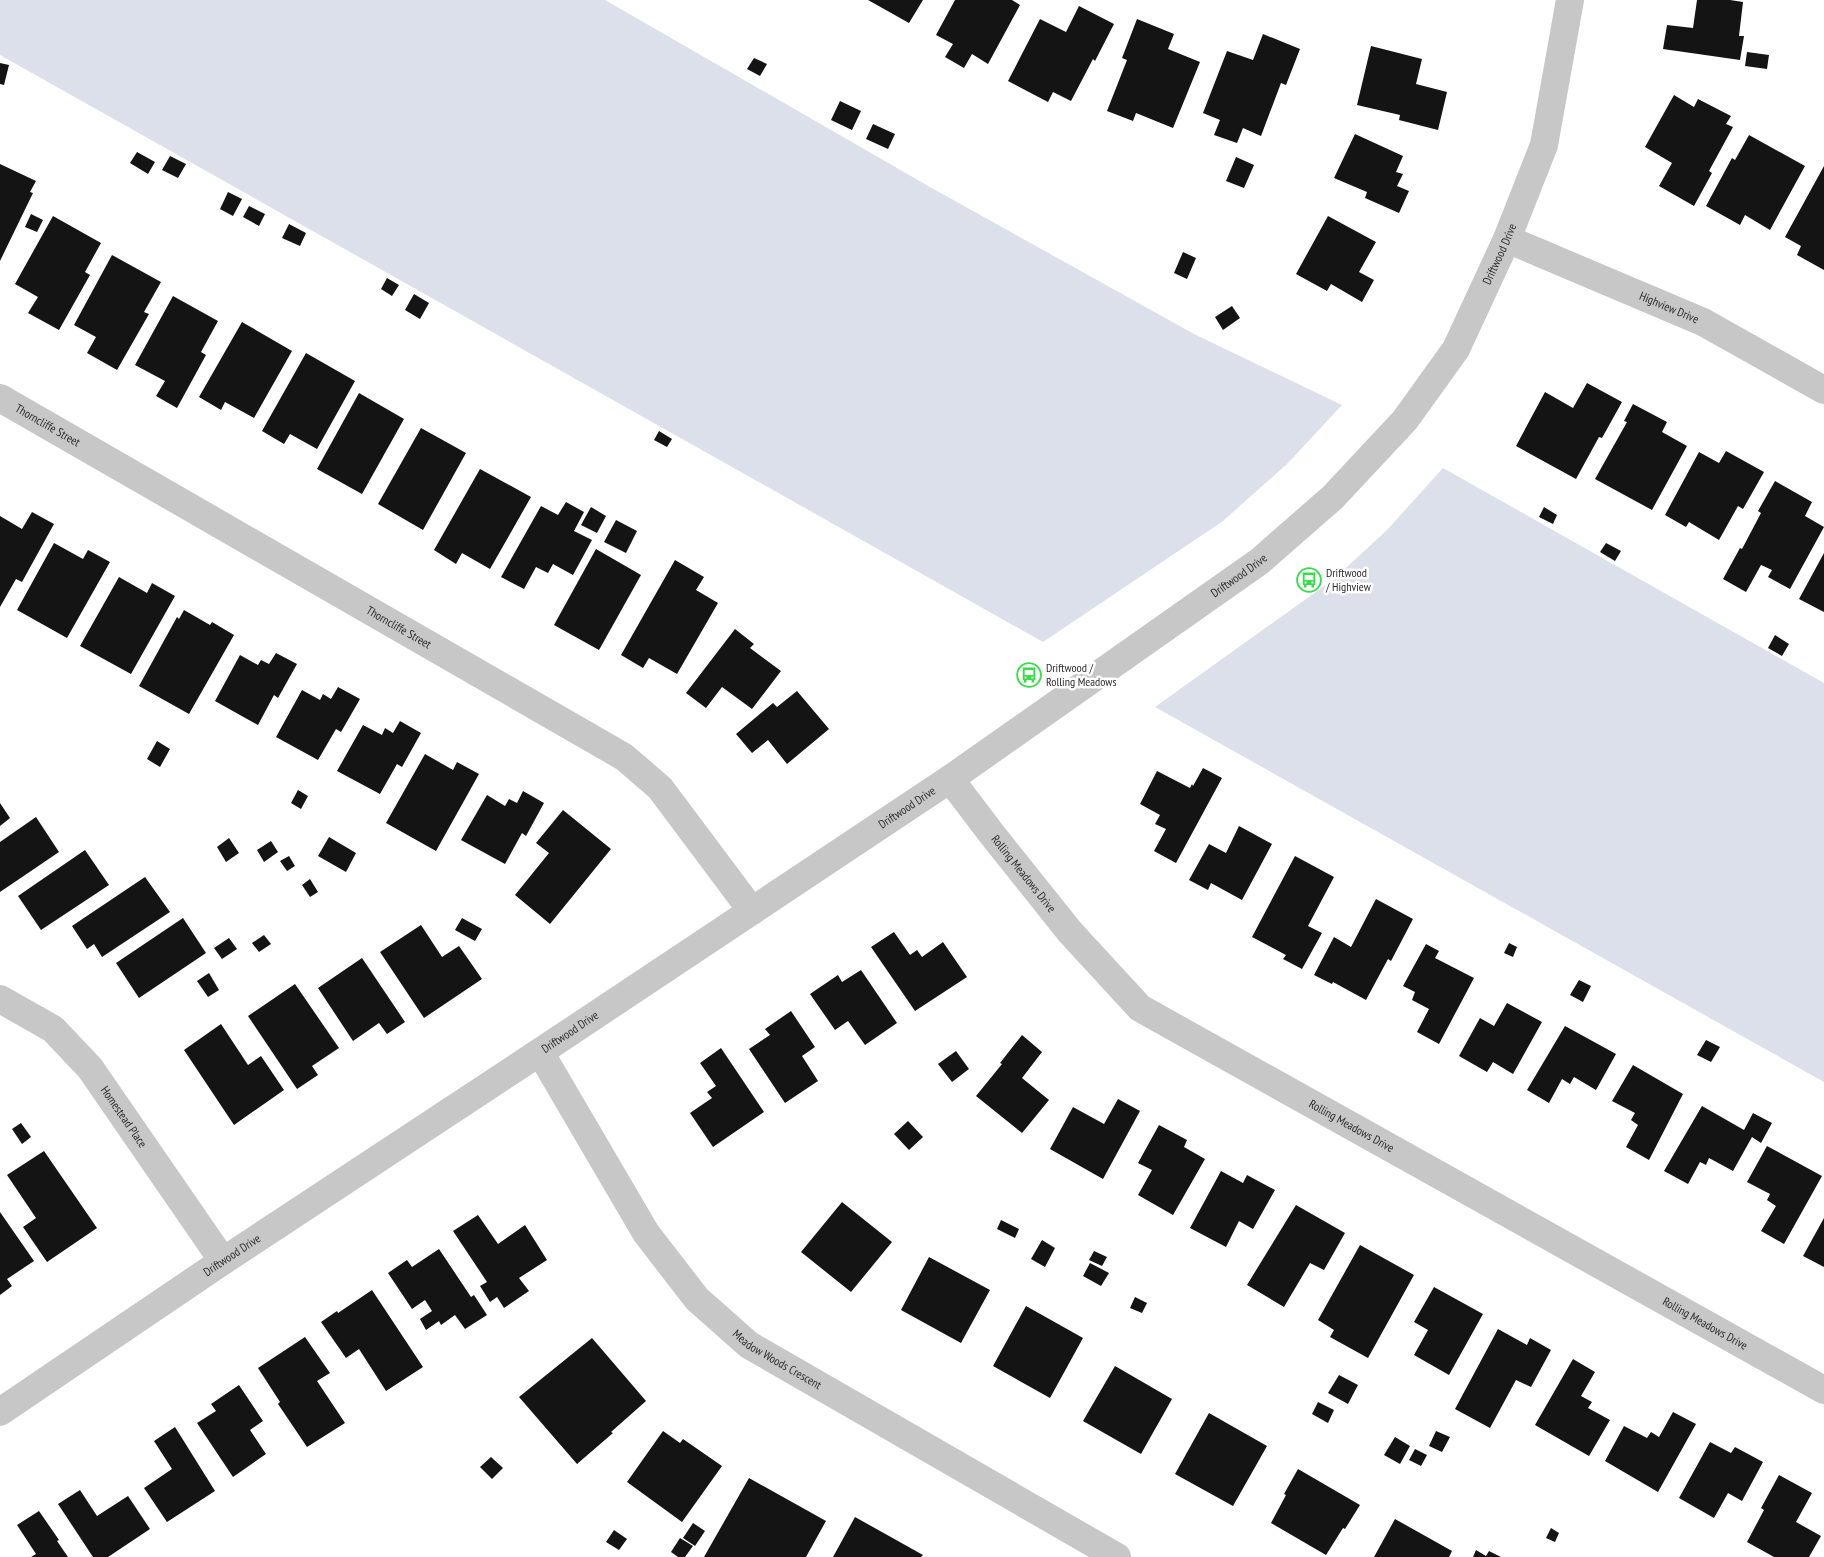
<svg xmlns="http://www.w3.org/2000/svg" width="1824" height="1557" font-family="'PT Sans Narrow',sans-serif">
  <rect width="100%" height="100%" fill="#fff"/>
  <g fill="#dbe0ea">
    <polygon points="0,0 605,0 930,187 1194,334 1342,405 1287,464 1223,521 1043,642 0,55"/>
    <polygon points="1443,468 1824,683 1824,1082 1155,707 1334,579 1387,530"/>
  </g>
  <g fill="#141414">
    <polygon points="868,0 923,0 909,23"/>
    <polygon points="955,0 1012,0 1020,5 988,64 972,54 964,68 945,57 953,44 936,35"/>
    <polygon points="1697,0 1730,0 1743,2 1739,36 1744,36 1740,60 1663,49 1667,25 1693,28"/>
    <polygon points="1079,6 1114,24 1095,61 1093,59 1071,101 1053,92 1048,102 1008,81 1040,19 1066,32"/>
    <polygon points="1137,19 1174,34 1168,49 1200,62 1173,128 1136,113 1133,121 1107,111 1127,60 1122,58"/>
    <polygon points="1263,34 1300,49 1286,85 1281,83 1261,136 1243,128 1237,143 1214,135 1220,120 1203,113 1227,51 1253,60"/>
    <polygon points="1371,46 1422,59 1416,84 1447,92 1438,130 1399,120 1400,115 1357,105"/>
    <polygon points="1747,52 1769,55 1767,69 1745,66"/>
    <polygon points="754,58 767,64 760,76 747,69"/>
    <polygon points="0,63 9,65 4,85 0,84"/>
    <polygon points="1674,95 1694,107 1698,99 1731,116 1726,124 1733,127 1709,171 1712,173 1694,206 1659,186 1672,163 1645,147"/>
    <polygon points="840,101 861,111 852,130 831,120"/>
    <polygon points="873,124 895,134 888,149 866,139"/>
    <polygon points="1355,134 1403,156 1396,172 1403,174 1397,186 1409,191 1399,213 1365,198 1367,192 1334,178"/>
    <polygon points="1749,135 1805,166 1770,230 1745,215 1740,225 1706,206 1732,158 1735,160"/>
    <polygon points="137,152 155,162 148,174 130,163"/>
    <polygon points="170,156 186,164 178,178 162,170"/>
    <polygon points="1236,157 1254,165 1244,188 1226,181"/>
    <polygon points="0,164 36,181 30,192 33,193 0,261"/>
    <polygon points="1824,166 1824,270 1797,255 1801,246 1785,237"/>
    <polygon points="228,192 242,199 233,216 220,209"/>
    <polygon points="249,206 265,214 259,226 243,217"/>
    <polygon points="31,214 43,220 37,232 25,227"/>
    <polygon points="53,216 101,243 85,272 90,275 59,330 28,313 38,297 15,284"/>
    <polygon points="1328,216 1376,242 1359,272 1374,280 1362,302 1331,284 1327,291 1296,274"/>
    <polygon points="289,224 306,233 300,246 282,238"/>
    <polygon points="1183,252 1196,258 1187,279 1174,273"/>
    <polygon points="112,255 161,282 144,312 149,314 117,370 87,353 96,337 74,325"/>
    <polygon points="387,278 399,285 392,296 381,289"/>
    <polygon points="414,294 429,303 420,319 405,310"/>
    <polygon points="173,296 218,321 201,352 206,355 177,408 156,396 165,381 135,365"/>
    <polygon points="1232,306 1240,318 1223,330 1215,317"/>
    <polygon points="242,322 292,351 254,418 225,402 221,410 199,397"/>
    <polygon points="306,353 355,381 317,449 290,434 284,444 262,431"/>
    <polygon points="1587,383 1622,402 1602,438 1599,437 1576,479 1516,446 1545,392 1573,408"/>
    <polygon points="359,393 404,419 362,494 317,469"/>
    <polygon points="1633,404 1667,422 1662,432 1687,446 1652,510 1595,479 1627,422 1624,421"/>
    <polygon points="421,428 466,453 423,530 378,504"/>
    <polygon points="659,431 672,439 667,447 654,440"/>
    <polygon points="1726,451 1764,472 1743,509 1738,506 1719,540 1689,522 1686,527 1665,515 1699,452 1719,463"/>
    <polygon points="480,469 531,497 490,569 462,553 456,564 434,550"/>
    <polygon points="1775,481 1812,502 1805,516 1824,527 1790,589 1768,577 1772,570 1761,565 1746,592 1723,579 1740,548 1742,549 1761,513 1758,511"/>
    <polygon points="566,502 584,512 574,531 592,540 573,575 553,564 548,573 536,567 524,589 501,577 541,506 558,515"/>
    <polygon points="591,507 606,516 597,533 581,525"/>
    <polygon points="1544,507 1557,515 1553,524 1539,517"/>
    <polygon points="32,512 54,524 22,582 16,579 0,607 0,516 22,529"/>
    <polygon points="616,520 637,531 626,553 604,542"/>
    <polygon points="54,543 83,559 88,550 110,562 67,638 17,610"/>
    <polygon points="1606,543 1621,551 1615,561 1600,552"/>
    <polygon points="596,549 641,575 599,650 554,625"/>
    <polygon points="1824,553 1824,612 1799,599"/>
    <polygon points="675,560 704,577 696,590 718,603 677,674 649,658 643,668 621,655"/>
    <polygon points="119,577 147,593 152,583 175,596 131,674 80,646"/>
    <polygon points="184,610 210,625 212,622 234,635 189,714 139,686 177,617 179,619"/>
    <polygon points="735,629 754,644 750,648 781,671 752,709 722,687 706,708 686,693"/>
    <polygon points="1775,635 1789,644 1782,656 1768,648"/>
    <polygon points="276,653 297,664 278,698 274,695 258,725 215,701 240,655 258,665 261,660 269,664"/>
    <polygon points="338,687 360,699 341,732 336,729 318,760 276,737 302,690 320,700 323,694 331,699"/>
    <polygon points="797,691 829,729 787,764 768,740 752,753 736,734 773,703 777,707"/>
    <polygon points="400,721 421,733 402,767 397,764 380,794 337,771 363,725 382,735 385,728 393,733"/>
    <polygon points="157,741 170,749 160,767 147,759"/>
    <polygon points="425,754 453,770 457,762 479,774 436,851 386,823"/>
    <polygon points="1203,768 1222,778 1176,863 1154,851 1166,829 1155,824 1160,815 1140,804 1157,771 1190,788 1192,784 1193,786"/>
    <polygon points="298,790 308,796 301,809 291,803"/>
    <polygon points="523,791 544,803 526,836 522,833 505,864 461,840 487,795 505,806 509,799 517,803"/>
    <polygon points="0,803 10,818 0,826"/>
    <polygon points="563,810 611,849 550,924 515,895 549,853 536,843"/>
    <polygon points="36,817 59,852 0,892 0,842"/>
    <polygon points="1239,826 1272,844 1242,900 1211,883 1208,890 1189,880 1209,844 1226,853"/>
    <polygon points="329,837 356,853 346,872 318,856"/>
    <polygon points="229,838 239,853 226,862 217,847"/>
    <polygon points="271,841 278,852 264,862 257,850"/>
    <polygon points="85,850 109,885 41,930 18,896"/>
    <polygon points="289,856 295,866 287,871 280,861"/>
    <polygon points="1295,856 1334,877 1308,926 1322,933 1302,969 1283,959 1286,955 1252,937"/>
    <polygon points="145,877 170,912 102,957 94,944 87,949 72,926"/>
    <polygon points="310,879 318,892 310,897 302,885"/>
    <polygon points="1376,899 1413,919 1391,961 1388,959 1366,1000 1333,982 1332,984 1314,975 1334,937 1351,947"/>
    <polygon points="183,918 206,953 139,998 116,963"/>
    <polygon points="462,918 482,929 475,941 455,930"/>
    <polygon points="421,925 442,957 459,946 482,979 424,1018 380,952"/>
    <polygon points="894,932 910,955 917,950 922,957 943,942 967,977 915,1011 871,947"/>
    <polygon points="264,935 271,944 259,952 252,943"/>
    <polygon points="229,938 237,949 222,959 214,948"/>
    <polygon points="1509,943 1517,947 1513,957 1504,953"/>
    <polygon points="1426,944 1439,951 1435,958 1474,978 1439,1044 1417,1032 1429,1009 1412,1000 1415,992 1403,986"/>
    <polygon points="362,958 405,1022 387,1034 379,1023 353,1041 318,988"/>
    <polygon points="861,970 897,1023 865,1045 848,1021 835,1030 810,994 838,975 842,982"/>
    <polygon points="209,973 219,990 208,997 197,981"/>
    <polygon points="1579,980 1591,986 1583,1002 1570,995"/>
    <polygon points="295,984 339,1048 312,1066 318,1075 297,1089 248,1016"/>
    <polygon points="1507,1003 1542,1022 1513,1074 1493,1062 1487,1072 1459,1056 1480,1018 1494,1026"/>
    <polygon points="791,1011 815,1047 802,1056 818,1081 785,1103 749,1049 770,1035 765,1029"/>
    <polygon points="221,1024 248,1065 261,1056 284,1090 234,1125 184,1050"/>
    <polygon points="1565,1026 1616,1054 1596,1090 1574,1077 1570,1084 1562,1079 1549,1103 1527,1090"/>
    <polygon points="1022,1035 1042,1052 1022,1078 1049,1100 1022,1133 976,1096 1002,1064 1000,1063"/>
    <polygon points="1706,1040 1720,1047 1711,1062 1697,1055"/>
    <polygon points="721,1048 764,1112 713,1147 690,1113 712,1098 707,1092 716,1086 700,1063"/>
    <polygon points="956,1051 969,1069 952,1082 938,1064"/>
    <polygon points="1633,1065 1683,1094 1649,1160 1626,1147 1638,1125 1631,1120 1635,1113 1612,1101"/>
    <polygon points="1118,1099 1140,1111 1103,1179 1050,1149 1073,1107 1104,1124"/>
    <polygon points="1702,1106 1744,1130 1753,1113 1772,1123 1761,1143 1752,1137 1733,1171 1709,1158 1706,1165 1700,1162 1688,1184 1664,1171"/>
    <polygon points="908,1121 923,1137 909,1150 894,1134"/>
    <polygon points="21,1123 31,1137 22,1144 12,1129"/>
    <polygon points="1159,1125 1187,1140 1184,1147 1205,1159 1173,1215 1138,1195 1152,1170 1138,1163"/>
    <polygon points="1767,1146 1822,1176 1784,1244 1761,1231 1776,1206 1767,1200 1770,1194 1747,1182"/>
    <polygon points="44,1151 97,1228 47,1262 23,1227 36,1218 7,1175"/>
    <polygon points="1221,1171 1243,1183 1247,1175 1275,1190 1253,1229 1239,1221 1226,1247 1190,1228"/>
    <polygon points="842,1202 892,1242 851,1292 801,1252"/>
    <polygon points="1296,1205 1345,1233 1324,1270 1310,1263 1284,1307 1247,1285"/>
    <polygon points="0,1212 34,1261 7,1279 12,1286 0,1295"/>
    <polygon points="478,1215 498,1244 525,1225 547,1260 519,1278 529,1291 504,1308 497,1297 490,1302 480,1286 487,1282 453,1231"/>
    <polygon points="1824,1218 1824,1267 1803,1256"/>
    <polygon points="1001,1220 1019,1229 1015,1238 997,1229"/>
    <polygon points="1042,1240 1055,1248 1045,1267 1031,1259"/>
    <polygon points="1360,1245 1414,1275 1368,1358 1330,1337 1334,1330 1318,1320"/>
    <polygon points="439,1249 471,1297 474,1295 487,1315 465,1329 455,1315 441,1325 439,1321 426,1330 420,1319 432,1311 425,1300 412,1309 388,1273 407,1260 412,1267"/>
    <polygon points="1094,1251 1107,1257 1102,1266 1089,1260"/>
    <polygon points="929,1257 990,1290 961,1343 901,1310"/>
    <polygon points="1090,1263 1109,1273 1101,1286 1083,1276"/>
    <polygon points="1434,1287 1483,1314 1449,1375 1414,1355 1428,1330 1414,1322"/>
    <polygon points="372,1290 423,1367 386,1391 359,1349 346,1358 321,1322 337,1311 338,1313"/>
    <polygon points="1135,1297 1147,1303 1142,1313 1130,1308"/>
    <polygon points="1026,1306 1083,1338 1050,1398 993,1366"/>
    <polygon points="1498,1329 1527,1345 1530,1338 1551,1350 1531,1387 1516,1380 1490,1428 1455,1409"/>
    <polygon points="305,1337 330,1373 317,1381 345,1423 307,1447 278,1404 280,1402 258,1368"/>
    <polygon points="592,1338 646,1401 611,1432 613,1433 577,1464 519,1397"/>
    <polygon points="1573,1359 1595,1372 1581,1396 1592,1402 1588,1408 1610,1420 1589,1456 1535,1425"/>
    <polygon points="1115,1366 1172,1399 1141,1454 1083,1421"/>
    <polygon points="1339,1375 1358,1385 1348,1404 1328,1393"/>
    <polygon points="239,1385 263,1421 250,1430 266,1454 233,1477 197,1423 216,1411 211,1404"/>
    <polygon points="1318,1402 1334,1410 1328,1423 1312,1414"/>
    <polygon points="1673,1412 1696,1424 1658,1492 1605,1461 1624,1426 1647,1438 1651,1432 1659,1437"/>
    <polygon points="1209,1413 1267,1446 1233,1506 1175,1474"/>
    <polygon points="175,1427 215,1491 167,1522 144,1488 172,1469 154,1441"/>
    <polygon points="663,1431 680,1443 683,1439 722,1466 682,1522 627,1482"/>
    <polygon points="1436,1431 1450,1437 1442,1452 1429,1446"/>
    <polygon points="1395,1437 1410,1446 1400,1464 1384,1455"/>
    <polygon points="1710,1442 1731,1453 1735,1447 1763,1462 1742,1501 1728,1493 1714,1518 1679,1498"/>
    <polygon points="1415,1449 1427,1455 1421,1466 1409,1460"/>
    <polygon points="491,1457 503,1468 492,1479 480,1467"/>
    <polygon points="1298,1469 1360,1505 1345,1529 1343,1528 1326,1555 1271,1523 1286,1495 1284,1494"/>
    <polygon points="1779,1475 1812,1493 1796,1522 1821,1536 1809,1557 1774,1557 1747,1542 1764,1510 1761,1508"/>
    <polygon points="749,1478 826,1521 806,1557 704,1557"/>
    <polygon points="80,1490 97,1516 128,1496 150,1529 108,1557 93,1557 58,1504"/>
    <polygon points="39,1511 59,1540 57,1541 68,1557 31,1557 36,1554 17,1525"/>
    <polygon points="855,1517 923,1555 921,1557 833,1557"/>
    <polygon points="1395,1519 1452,1551 1449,1557 1374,1557"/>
    <polygon points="693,1523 705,1531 695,1546 683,1538"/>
    <polygon points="1551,1528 1559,1533 1555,1542 1546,1538"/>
    <polygon points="614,1530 627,1539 619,1550 606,1542"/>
    <polygon points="680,1538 693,1546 685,1557 678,1557 671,1552"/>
    <polygon points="1476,1550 1486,1556 1489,1551 1501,1557 1473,1557"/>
  </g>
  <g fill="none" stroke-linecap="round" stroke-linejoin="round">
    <g stroke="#c7c7c7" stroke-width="28">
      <path id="s1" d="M1507,239L1703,322L1824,390"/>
      <path id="s2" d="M0,398L624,757L660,788L752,911"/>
      <path id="s3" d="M950,779L991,833L1070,932L1140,1008L1824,1390"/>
      <path id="s4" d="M0,999L53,1029L90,1068L223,1261"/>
      <path id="s5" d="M540,1052L646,1233L697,1299L749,1345L1117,1557"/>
      <path id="s6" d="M0,1412L223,1261L540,1052L950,779L1260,561L1333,497L1405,420L1456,349L1507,239L1544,145L1570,0"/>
    </g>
  </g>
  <defs>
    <g id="bus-ring" transform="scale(1.25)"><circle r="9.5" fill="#fff" stroke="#34df4a" stroke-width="1.5"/><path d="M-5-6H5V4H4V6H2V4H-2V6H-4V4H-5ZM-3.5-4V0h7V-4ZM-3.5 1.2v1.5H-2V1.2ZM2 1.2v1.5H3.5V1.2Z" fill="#34df4a"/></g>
  </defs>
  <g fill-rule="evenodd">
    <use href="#bus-ring" x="1309" y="580"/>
    <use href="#bus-ring" x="1029" y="675"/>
  </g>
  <g text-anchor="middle" stroke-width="5" stroke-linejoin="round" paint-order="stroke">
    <g font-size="12" fill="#2d2d2d" stroke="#fff">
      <text dy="4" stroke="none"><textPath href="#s6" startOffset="1915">Driftwood Drive</textPath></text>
      <text dy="4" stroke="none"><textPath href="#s1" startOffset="176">Highview Drive</textPath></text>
      <text dy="4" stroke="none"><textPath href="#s2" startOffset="55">Thorncliffe Street</textPath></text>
      <text dy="4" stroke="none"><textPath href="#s6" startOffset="1495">Driftwood Drive</textPath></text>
      <text dy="4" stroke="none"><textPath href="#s2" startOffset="460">Thorncliffe Street</textPath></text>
      <text dy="4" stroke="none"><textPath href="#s6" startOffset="1090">Driftwood Drive</textPath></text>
      <text dy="4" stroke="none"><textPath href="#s3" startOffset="120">Rolling Meadows Drive</textPath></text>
      <text dy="4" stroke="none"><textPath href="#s6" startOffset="685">Driftwood Drive</textPath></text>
      <text dy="4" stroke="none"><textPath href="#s4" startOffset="174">Homestead Place</textPath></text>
      <text dy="4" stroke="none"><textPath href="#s3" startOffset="540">Rolling Meadows Drive</textPath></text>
      <text dy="4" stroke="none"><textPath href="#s6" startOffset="280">Driftwood Drive</textPath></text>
      <text dy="4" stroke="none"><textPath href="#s3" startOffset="945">Rolling Meadows Drive</textPath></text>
      <text dy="4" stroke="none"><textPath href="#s5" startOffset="394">Meadow Woods Crescent</textPath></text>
    </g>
    <g font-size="12" fill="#2d2d2d" stroke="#fff" text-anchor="start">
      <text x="1326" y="577">Driftwood<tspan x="1326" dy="14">/ Highview</tspan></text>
      <text x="1046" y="672">Driftwood /<tspan x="1046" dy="14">Rolling Meadows</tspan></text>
    </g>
  </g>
</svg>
